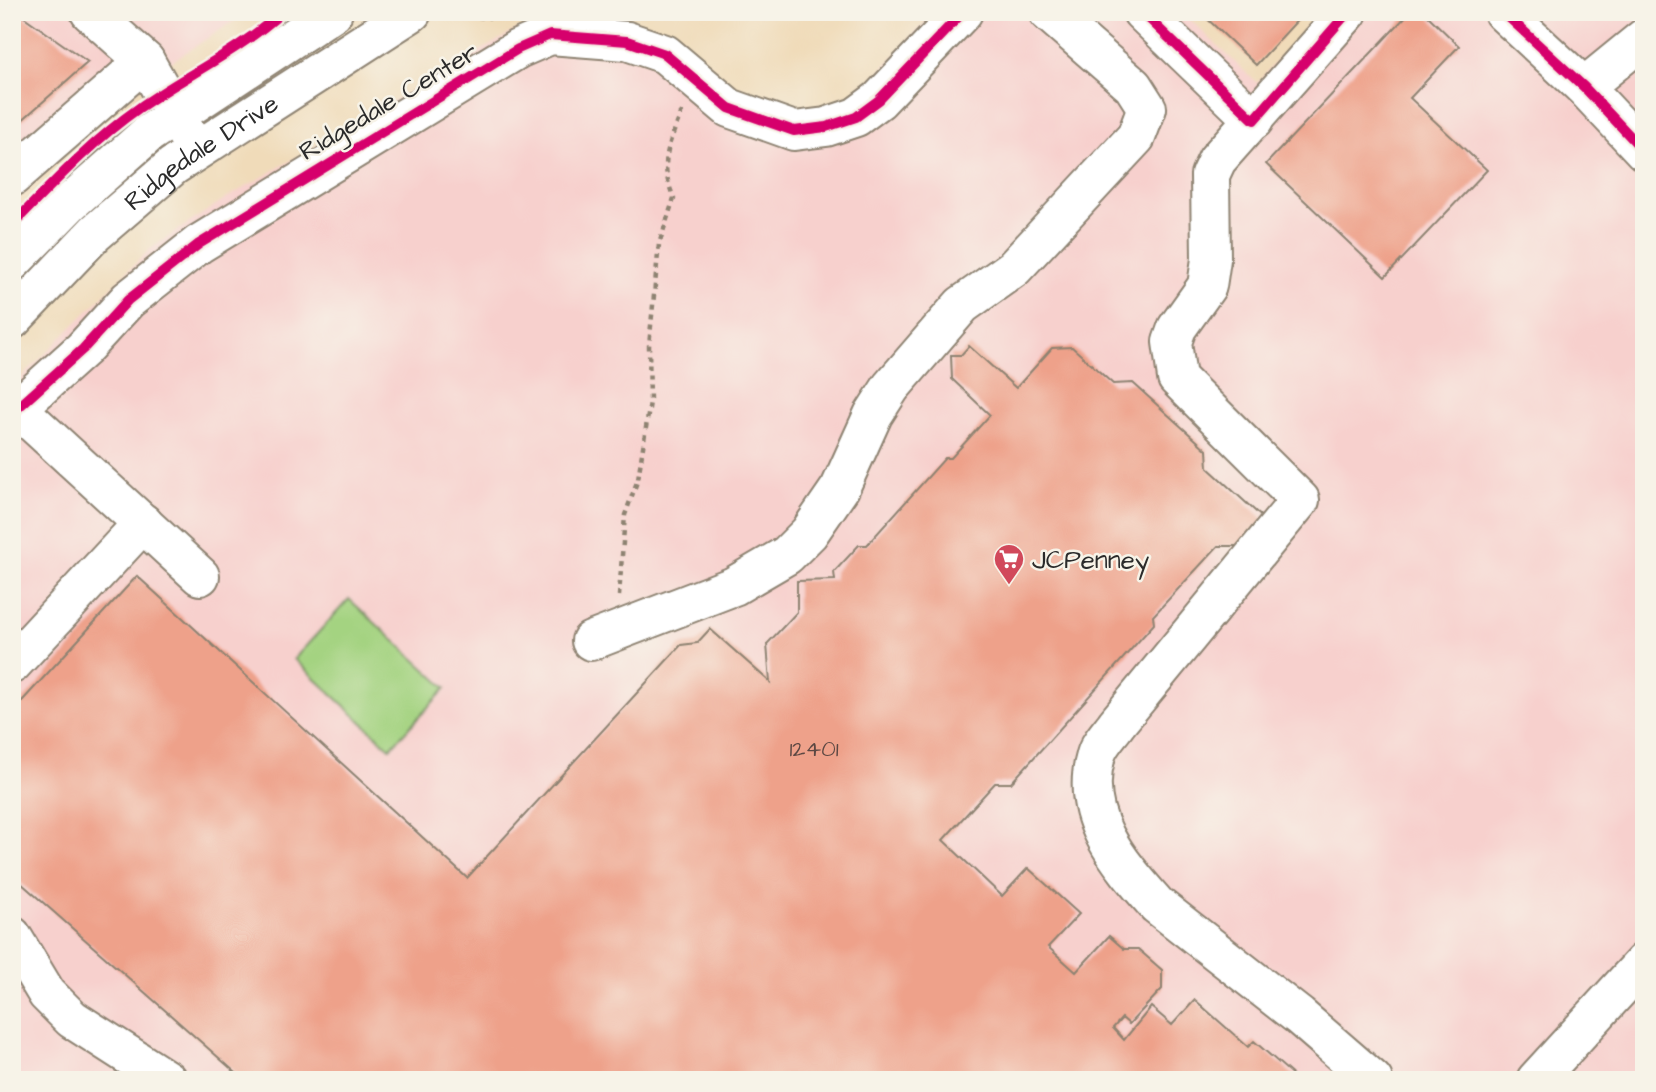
<svg xmlns="http://www.w3.org/2000/svg" width="1656" height="1092" font-family="'Architects Daughter',sans-serif">
  <rect width="100%" height="100%" fill="#f7f3e8"/>
  <filter id="ink" filterUnits="userSpaceOnUse"><feTurbulence type="fractalNoise" baseFrequency=".0143" numOctaves="2"/><feDisplacementMap in="SourceGraphic" scale="14" xChannelSelector="R" yChannelSelector="G"/><feConvolveMatrix kernelMatrix="1 2 1 2 8 2 1 2 1" color-interpolation-filters="sRGB"/></filter>
  <filter id="wash" filterUnits="userSpaceOnUse"><feTurbulence type="fractalNoise" baseFrequency=".00686" numOctaves="4" result="noise"/><feDisplacementMap in="SourceGraphic" scale="28" xChannelSelector="R" yChannelSelector="G"/><feGaussianBlur stdDeviation="1.57" result="paint"/><feColorMatrix in="noise" values="0 0 0 0 0 0 0 0 0 0 0 0 0 0 0 0 0 1.4 0 .05"/><feComposite in="paint" operator="in"/></filter>
  <g filter="url(#wash)">
    <rect width="100%" height="100%" fill="#f0dbb9"/>
    <g fill="#f7d0cd">
      <polygon points="12,12 248,12 171,62 88,130 12,201"/>
      <polygon points="935,12 1182,12 1257,83 1320,12 1644,12 1644,1080 12,1080 12,387 149,250 223,200 518,29 719,79 767,107 818,112 861,93"/>
    </g>
    <polygon fill="#a4d381" stroke="#687f56" stroke-width="2" points="349,599 446,688 390,748 294,659"/>
    <g id="blocks">
      <g fill="#eea18a">
        <polygon points="12,12 17,12 88,62 12,129"/>
        <polygon points="1200,12 1305,12 1256,65"/>
        <polygon points="1410,12 1424,12 1459,46 1410,98 1487,170 1385,277 1266,164"/>
        <polygon points="969,346 1016,388 1052,348 1072,347 1113,384 1133,383 1207,450 1208,468 1265,520 1241,546 1218,546 1153,616 1154,624 1011,783 995,783 943,840 1002,896 1028,868 1079,914 1048,947 1076,972 1109,936 1124,949 1138,949 1162,970 1162,989 1129,1024 1122,1018 1113,1028 1124,1040 1151,1007 1172,1025 1195,1000 1248,1047 1254,1041 1295,1077 1292,1080 244,1080 12,875 12,712 137,576 467,878 681,645 697,643 710,629 770,682 767,644 797,612 797,581 835,580 834,572 859,545 867,545 945,458 951,458 990,415 952,379 951,355 961,355"/>
      </g>
    </g>
  </g>
  <g filter="url(#ink)">
    <use href="#blocks" fill-opacity="0" stroke="#8e8372" stroke-width="2"/>
    <g fill="none" stroke-linecap="round" stroke-linejoin="round">
      <g stroke="#8e8372" stroke-width="42">
        <g id="minor">
          <polyline points="90,12 145,61 188,137"/>
          <polyline points="1142,12 1254,120"/>
          <path d="M1348,12L1217,160L1210,175L1211,259L1207,286L1177,328L1172,342L1177,378L1300,500L1117,723C1110,733 1099,744 1096,755C1078,816 1119,862 1157,905L1299,1016L1373,1080"/>
          <polyline points="1503,12 1584,87 1644,151"/>
          <polyline points="1584,87 1644,38"/>
          <polyline points="12,177 145,61"/>
          <polyline points="12,262 71,202 148,134 333,12"/>
          <path id="s1" d="M12,320L95,233L173,166L412,12"/>
          <polyline points="18,409 200,576"/>
          <polyline points="12,413 83,349 128,300 199,244 518,49 550,35 627,41 665,54 729,108 794,131 826,127 856,117 879,100 963,12"/>
          <polyline points="591,641 734,586 787,555 809,533 840,488 873,415 891,387 962,305 1014,268 1136,137 1147,108 1133,86 1048,12"/>
          <polyline points="12,664 143,523"/>
          <polyline points="12,936 47,994 72,1019 167,1080"/>
          <polyline points="1536,1080 1644,962"/>
        </g>
      </g>
      <g stroke="#8e8372" stroke-width="4.5" stroke-dasharray="5 5" stroke-linecap="butt">
        <polyline points="458,14 486,18 509,15"/>
        <path d="M619,596L625,515L638,479L650,402L649,346L659,244L674,198C658,162 669,144 683,109"/>
      </g>
      <use href="#minor" stroke="#fff" stroke-width="38"/>
      <g stroke="#f7f3e8" stroke-width="15">
        <g id="cycleway">
          <polyline points="1142,12 1254,120 1348,12"/>
          <polyline points="1503,12 1584,87 1644,151"/>
          <path d="M12,225C52,184 92,141 139,108C186,75 239,51 282,12"/>
          <polyline points="12,413 83,349 128,300 199,244 518,49 550,35 627,41 665,54 729,108 794,131 826,127 856,117 879,100 963,12"/>
        </g>
      </g>
      <use href="#cycleway" stroke="#d6006c" stroke-width="10"/>
    </g>
  </g>
  <defs>
    <g id="supermarket-pin" transform="scale(1.575)"><path d="M0 17L-7.5 6A9.5 9.5 0 1 1 7.5 6Z" fill="#d1495b" stroke="#f7f3e8"/><path d="M-6-5.5h2.5l.6 2H6L4.5 2H-2.5L-4.4-4H-6ZM-1.5 3.2a1.3 1.3 0 1 0 .1 0ZM3 3.2a1.3 1.3 0 1 0 .1 0Z" fill="#fff"/></g>
  </defs>
  <g fill-rule="evenodd">
    <use href="#supermarket-pin" x="1009" y="559"/>
  </g>
  <g text-anchor="middle" stroke-width="5" stroke-linejoin="round" paint-order="stroke">
    <g font-size="23" fill="#5c4843">
      <text x="814" y="756">12401</text>
    </g>
    <g font-size="26" fill="#2b2b2b" stroke="#f7f3e8">
      <text transform="translate(388 101) rotate(-31)" y="9">Ridgedale Center</text>
      <text dy="9" stroke="none"><textPath href="#s1" startOffset="254">Ridgedale Drive</textPath></text>
    </g>
    <g font-size="26" fill="#2b2b2b" stroke="#f7f3e8" text-anchor="start">
      <text x="1032" y="568">JCPenney</text>
    </g>
  </g>
  <rect width="1656" height="1092" fill="none" stroke="#f7f3e8" stroke-width="42"/>
</svg>
